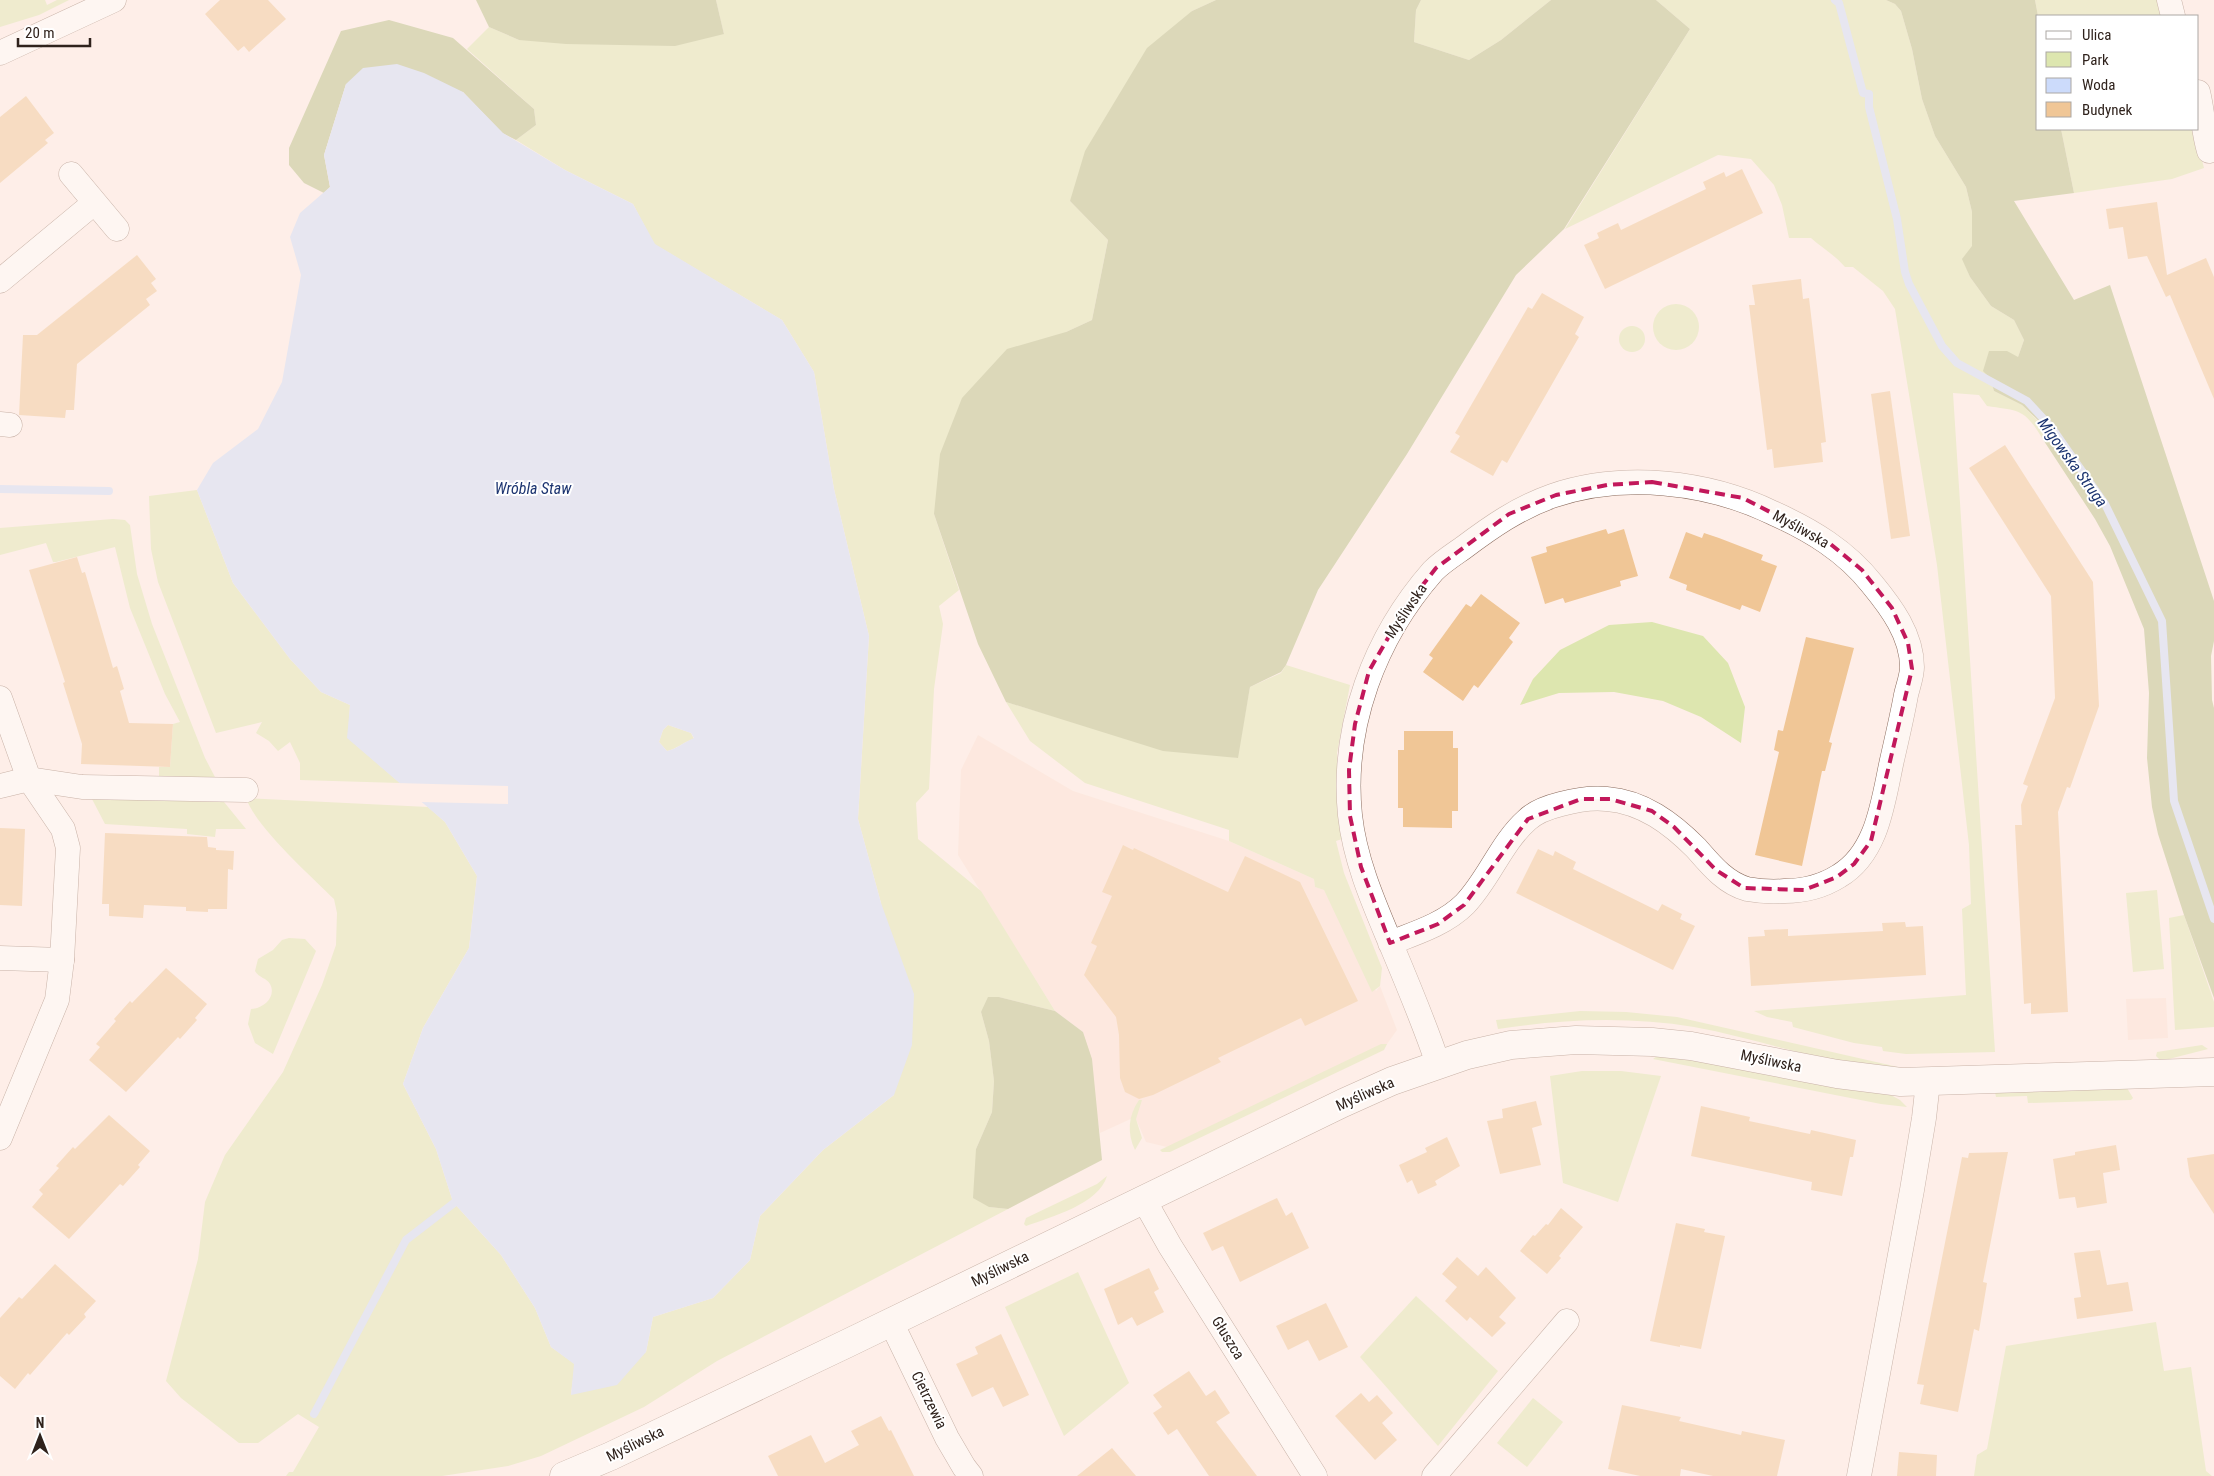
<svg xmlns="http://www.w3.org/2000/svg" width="2214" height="1476" font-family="'Roboto Condensed',sans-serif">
  <rect width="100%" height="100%" fill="#feeee8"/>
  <g fill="#fce1d5">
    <polygon points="978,735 1073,791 1229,841 1314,879 1315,887 1324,890 1376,991 1380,986 1397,1030 1387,1044 1171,1148 1146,1142 1135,1117 1100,1133 1083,1032 1055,1011 958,855 961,770"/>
    <polygon points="2166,998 2168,1038 2128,1040 2126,999"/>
  </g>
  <g fill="#dde6af">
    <polygon points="0,0 45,0 47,5 57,0 69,0 39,15 0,27"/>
    <path d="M716,0H1216L1192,11L1070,201L1108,240L1092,320L1066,332L934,514L959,590L939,606L943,624L934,689L929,789L916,803L918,839L981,891L1055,1011L999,997L981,1012L989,1041L994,1081L992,1112L976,1149L989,1207L1008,1209L717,1361L644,1407L541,1456L508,1466L442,1476H286L289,1472H293L319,1427L298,1414L258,1443H239L181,1398L166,1381L198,1259L205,1202L225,1155L283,1072L322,985L336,945L337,913L334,899C310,875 256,827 246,798L428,807L445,822L477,876L469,948L423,1028L403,1084L436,1149L453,1202L501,1255L535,1308L551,1347L575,1364L571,1394L646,1352L653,1317L713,1298L750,1260L760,1216L823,1150L894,1095L881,903L858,819L869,636L834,489L814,372L782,320L654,244L633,204L565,170L516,140L536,125L534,109L467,49L489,27L519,40L724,34Z"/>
    <polygon points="1421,0 1551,0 1501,40 1469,60 1414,42 1416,10"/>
    <path d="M1656,0H1886L1895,4L1901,11L1912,49L1922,99L1935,136L1966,187L1972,212V247L1963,259L1970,277L1991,306L2014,320L2024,340L2018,357L1990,377L1994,391L2022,405L2045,428L2042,438C2024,408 2019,411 1987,406L1979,395L1953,393L1995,1052L1906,1054L1883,1051L1882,1047L1854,1043L1793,1027L1792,1022L1767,1017L1754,1011L1966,995L1962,909L1971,904L1969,845L1937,565L1895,309L1883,291L1853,267H1845C1835,255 1822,248 1811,238H1789L1782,205L1774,185L1751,159L1718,155L1565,229L1690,29Z"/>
    <polygon points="2035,0 2159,0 2162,16 2038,16"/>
    <polygon points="2061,129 2194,129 2204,168 2172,179 2074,193"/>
    <circle cx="1676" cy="327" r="23"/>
    <circle cx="1632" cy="339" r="13"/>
    <polygon points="197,490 233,583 290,659 321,692 350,705 348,738 400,783 300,780 300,763 290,742 278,751 269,741 256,733 262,722 216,733 158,582 151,549 149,496"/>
    <polygon points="113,519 125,520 130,525 137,574 152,624 205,758 216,779 159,778 159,767 170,767 173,724 180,722 165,694 130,608 115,547 56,562 53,562 46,543 0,555 0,528"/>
    <polygon points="1652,622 1703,636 1728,663 1745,707 1741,743 1701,717 1663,701 1614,692 1559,693 1520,705 1533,679 1560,650 1609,625"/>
    <polygon points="1286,665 1350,685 1337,753 1342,839 1336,841 1344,873 1382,968 1380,986 1372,992 1324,890 1315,887 1314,879 1229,841 1229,830 1085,783 1030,741 1006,702 1080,724 1237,758 1250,687 1281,673"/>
    <path d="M668,725L691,733L694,739C683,742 677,749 667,751L659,742L663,730Z"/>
    <polygon points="92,799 224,802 246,829 216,829 215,837 187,834 187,829 105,824"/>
    <polygon points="2157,890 2164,969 2133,972 2126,893"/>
    <polygon points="2184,915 2214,1002 2214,1027 2175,1030 2169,918"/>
    <path d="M289,938L305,939L316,951L273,1054L255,1043L248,1024L251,1009C263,1009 277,997 270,984C267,978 259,978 255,971L258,959L273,950L282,940Z"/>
    <path d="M1580,1011L1626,1012L1677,1017L1898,1067C1886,1066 1873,1066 1860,1064C1804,1057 1750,1037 1694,1027C1628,1016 1563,1019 1498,1029L1496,1020Z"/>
    <polygon points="1381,1044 1387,1044 1384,1050 1170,1152 1162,1152 1160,1150"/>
    <polygon points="2202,1045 2208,1049 2161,1061 2156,1056 2157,1052"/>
    <polygon points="1657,1056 1720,1063 1810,1083 1889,1094 1900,1100 1907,1107 1881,1104 1653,1059"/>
    <polygon points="1582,1071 1621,1071 1661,1076 1618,1202 1563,1183 1550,1076"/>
    <polygon points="2127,1088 2133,1098 2131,1100 2028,1103 2027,1096 1996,1097 1995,1092"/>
    <path d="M1139,1100H1142L1136,1119L1142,1138L1135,1150C1127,1133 1128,1116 1139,1100Z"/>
    <path d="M1107,1176C1099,1204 1051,1217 1026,1226L1024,1224L1026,1218L1097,1184Z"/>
    <polygon points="1078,1272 1129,1383 1064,1436 1005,1307"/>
    <polygon points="1416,1296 1498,1371 1438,1446 1360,1357"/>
    <polygon points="2156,1322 2164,1371 2191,1367 2206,1471 2212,1476 1974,1476 1977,1455 1987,1449 2006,1346"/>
    <polygon points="1533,1398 1563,1422 1527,1467 1497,1443"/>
  </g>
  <g fill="#b3bc82">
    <polygon points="476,0 716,0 724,34 675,46 566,44 519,40 489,27"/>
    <polygon points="1216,0 1421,0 1416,10 1414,42 1469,60 1501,40 1551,0 1656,0 1690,29 1564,229 1516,275 1407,454 1318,590 1286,665 1281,672 1250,687 1238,758 1163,751 1006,702 978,644 934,514 940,454 962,398 1007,349 1066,332 1092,320 1108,240 1070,201 1085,151 1147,48 1192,11"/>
    <polygon points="1886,0 2035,0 2038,16 2038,129 2061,129 2074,193 2014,201 2074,300 2110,285 2214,601 2214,641 2211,656 2212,700 2214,708 2214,998 2184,915 2158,834 2152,807 2147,758 2149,693 2144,629 2110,546 2095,519 2042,438 2045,427 2022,405 1994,391 1990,378 1983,371 1989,351 2007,351 2018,357 2024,340 2014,320 1991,306 1970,277 1962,259 1972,246 1972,212 1966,187 1935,136 1922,99 1912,49 1901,11 1895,4"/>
    <polygon points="389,20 453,38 534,109 536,125 516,140 502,133 463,92 346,84 324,155 330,187 324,193 304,183 289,165 289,148 341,31"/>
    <polygon points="988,997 999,997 1055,1011 1083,1032 1092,1059 1102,1160 1008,1209 989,1207 973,1198 976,1149 992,1112 994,1081 989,1041 981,1012"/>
  </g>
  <path fill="#ccdbfb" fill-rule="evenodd" d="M397,64L424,73L463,92L503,133L565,170L633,204L655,244L782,320L814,372L834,489L869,636L858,819L881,903L914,994L912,1045L894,1095L823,1150L760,1216L750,1260L713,1298L653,1317L646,1352L617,1385L571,1395L574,1364L551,1347L535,1308L501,1255L453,1202L436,1149L403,1084L423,1028L469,948L477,876L445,822L347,738L350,705L321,692L290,659L233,583L197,490L213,463L258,429L282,382L301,275L290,237L300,213L330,187L324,155L346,84L363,68ZM668,725L691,733L694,738C684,742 677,749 667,751L659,742L663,730Z"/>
  <polygon fill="#feeee8" points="396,783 508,786 508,804 419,802"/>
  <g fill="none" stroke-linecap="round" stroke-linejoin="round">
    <g stroke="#ccdbfb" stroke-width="8">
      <polyline points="1835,0 1839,3 1863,93 1869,94 1869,107 1897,219 1905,272 1909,284 1942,346 1957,363 2027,401 2052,428 2105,504 2162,621 2174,801 2214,919"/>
      <polyline points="0,489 109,491"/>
      <polyline points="314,1414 406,1240 454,1203"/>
    </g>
  </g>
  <g fill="#f0c696">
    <polygon points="220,0 268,0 286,19 249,52 244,46 238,51 205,14"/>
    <polygon points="26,96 54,133 45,140 48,143 0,183 0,117"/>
    <polygon points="1742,169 1763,213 1605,289 1584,245 1599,238 1597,233 1618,223 1621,230 1706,189 1703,182 1724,172 1726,177"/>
    <polygon points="2157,202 2167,275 2206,258 2214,277 2214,399 2170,295 2166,297 2147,256 2128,259 2123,227 2109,229 2106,209"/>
    <polygon points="137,255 156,279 151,283 157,291 146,299 150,305 77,364 74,410 66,410 65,418 19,415 23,335 37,335"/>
    <polygon points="1801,279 1803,299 1809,298 1826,442 1821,443 1823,462 1774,468 1772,449 1767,450 1749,305 1755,305 1752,285"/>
    <polygon points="1542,293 1584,317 1575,334 1579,337 1507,463 1502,460 1493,476 1450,452 1460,436 1455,433 1528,307 1532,309"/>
    <polygon points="1890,391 1910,536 1891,539 1871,394"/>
    <polygon points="2005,445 2093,582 2099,706 2070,788 2067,787 2058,812 2068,1012 2031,1014 2031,1003 2024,1004 2015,825 2022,825 2021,805 2028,786 2023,784 2055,698 2051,596 1969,468"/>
    <polygon points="1606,529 1608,534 1624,529 1638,576 1620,581 1621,586 1565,603 1563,598 1545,604 1531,557 1547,552 1546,547"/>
    <polygon points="1686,532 1702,538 1704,533 1719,538 1763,555 1761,560 1777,566 1760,612 1742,605 1740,610 1686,590 1687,585 1669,578"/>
    <polygon points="77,557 82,573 85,572 113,668 117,666 124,689 120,691 129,723 173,724 170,767 81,764 82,744 63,683 65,682 29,570"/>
    <polygon points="1481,594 1520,623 1509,638 1513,642 1478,688 1474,685 1463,701 1423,672 1433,658 1429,655 1466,604 1471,607"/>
    <polygon points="1806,637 1854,648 1829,742 1832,743 1825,771 1822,771 1802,866 1755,855 1779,752 1774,750 1778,730 1783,731"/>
    <polygon points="1404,731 1453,731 1453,748 1458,748 1458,811 1452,811 1452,828 1403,827 1403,808 1398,808 1398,750 1404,750"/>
    <polygon points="0,828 25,829 22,906 0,905"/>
    <polygon points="105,833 207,837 208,847 216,848 216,850 234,851 233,870 228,869 227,909 208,909 208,912 186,911 186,907 144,905 143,918 109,916 109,904 102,904"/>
    <polygon points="1123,845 1133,850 1134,848 1228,892 1245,856 1300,882 1358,1001 1305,1026 1301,1018 1218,1058 1221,1062 1153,1095 1139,1099 1125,1092 1120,1078 1119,1035 1116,1017 1084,975 1097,946 1091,943 1112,896 1102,892"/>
    <polygon points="1538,849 1553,856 1555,851 1576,862 1573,869 1658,911 1662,904 1682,914 1680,919 1695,926 1673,970 1516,893"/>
    <polygon points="1905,922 1906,927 1923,926 1926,975 1751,986 1748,937 1765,936 1764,930 1788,929 1788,936 1883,931 1882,923"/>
    <polygon points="166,968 207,1004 195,1018 197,1020 180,1039 178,1037 126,1092 89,1060 100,1047 96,1044 116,1021 114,1019 130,1001 132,1003"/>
    <polygon points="1536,1101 1542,1125 1532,1128 1541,1165 1500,1174 1487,1121 1503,1118 1502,1109"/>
    <polygon points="1701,1106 1750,1117 1749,1121 1810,1134 1811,1130 1856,1140 1853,1157 1850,1157 1842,1196 1811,1190 1812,1182 1691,1156"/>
    <polygon points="109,1115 150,1151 138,1165 140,1167 123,1186 120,1184 69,1239 32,1207 43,1194 39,1190 59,1168 56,1166 73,1147 75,1149"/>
    <polygon points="1447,1137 1460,1166 1435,1181 1437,1185 1418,1194 1412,1180 1407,1183 1399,1165 1427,1152 1425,1148"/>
    <polygon points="2116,1145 2120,1170 2103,1173 2107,1203 2077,1208 2075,1197 2059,1199 2053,1159 2075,1155 2075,1152"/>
    <polygon points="2008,1152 1983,1282 1987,1283 1979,1331 1974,1329 1958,1412 1920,1404 1924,1385 1917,1384 1962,1157 1968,1158 1969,1153"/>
    <polygon points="2214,1154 2214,1214 2190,1177 2187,1158"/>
    <polygon points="1277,1198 1286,1216 1292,1212 1309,1248 1240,1282 1223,1246 1212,1251 1203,1233"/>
    <polygon points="1561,1208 1583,1227 1559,1256 1561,1258 1547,1274 1520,1251 1533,1235 1535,1236 1546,1224 1548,1225"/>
    <polygon points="1676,1223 1705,1229 1704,1232 1725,1236 1701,1349 1680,1345 1680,1347 1650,1341"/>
    <polygon points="2100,1250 2107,1285 2128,1282 2133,1311 2077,1319 2074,1298 2081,1297 2074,1253"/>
    <polygon points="1457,1257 1478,1276 1486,1267 1516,1298 1499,1317 1506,1323 1492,1337 1470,1317 1467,1321 1445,1301 1457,1287 1442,1274"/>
    <polygon points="55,1264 96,1301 84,1314 86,1317 69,1335 67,1333 30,1375 28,1373 15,1389 0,1376 0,1318 19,1297 22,1299"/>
    <polygon points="1149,1268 1159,1289 1154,1292 1164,1312 1137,1326 1132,1317 1118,1325 1104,1289"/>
    <polygon points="1326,1303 1348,1347 1319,1361 1308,1340 1288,1350 1276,1326"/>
    <polygon points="1001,1334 1029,1395 1003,1407 993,1387 972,1397 956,1364 978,1354 975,1347"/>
    <polygon points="1189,1371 1206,1396 1215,1390 1230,1413 1216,1422 1257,1476 1209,1476 1177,1429 1168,1435 1153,1413 1162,1407 1153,1395"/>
    <polygon points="1361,1393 1369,1402 1377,1395 1393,1413 1382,1423 1397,1440 1375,1460 1335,1416"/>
    <polygon points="1622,1405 1681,1417 1679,1421 1741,1435 1742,1431 1785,1440 1777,1476 1713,1476 1681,1469 1680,1476 1640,1476 1608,1469"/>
    <polygon points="881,1416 889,1431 891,1430 914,1476 778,1476 768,1456 811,1435 825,1463 859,1445 851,1431"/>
    <polygon points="1112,1448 1136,1476 1077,1476"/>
    <polygon points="1899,1452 1937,1455 1936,1476 1897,1476"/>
  </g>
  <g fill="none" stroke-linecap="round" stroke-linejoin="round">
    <g stroke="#8a6a5c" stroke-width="25">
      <g id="street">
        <polyline points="2169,0 2173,16"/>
        <polyline points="0,53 114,0"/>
        <path d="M2198,92C2203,112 2203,131 2209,151"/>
        <polyline points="71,174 117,229"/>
        <polyline points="0,281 94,203"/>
        <polyline points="0,424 10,425"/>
        <polyline points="0,698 29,779 63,829 68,848 62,960 57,1000 0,1138"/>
        <polyline points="0,786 29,779 82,787 246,790"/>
        <path d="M1390,943C1416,933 1445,924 1465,904C1489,879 1501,843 1527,820C1535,812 1549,807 1561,804C1576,800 1591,797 1607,799C1643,802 1671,823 1696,848C1710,864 1725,883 1747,889C1758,891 1773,892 1785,891C1803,891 1823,886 1839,876C1878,853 1883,801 1892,760C1897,738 1902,717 1906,695C1908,686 1912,676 1912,667C1912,635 1891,607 1872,584C1846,551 1811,530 1773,513C1707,481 1623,472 1552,496C1518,508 1491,527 1463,548C1453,555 1442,562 1433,571C1375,637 1341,726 1350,815C1355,862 1375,906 1393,949C1409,987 1425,1025 1438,1064"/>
        <polyline points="0,958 62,960"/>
        <polyline points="1144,1200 1170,1246 1315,1476"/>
        <polyline points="891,1322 947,1438 964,1467 971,1476"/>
        <polyline points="1434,1476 1567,1321"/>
        <polyline points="1859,1476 1912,1190 1924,1118 1928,1082"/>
      </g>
    </g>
    <g stroke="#8a6a5c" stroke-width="29">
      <polyline id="secondary" points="564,1476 611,1456 846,1344 1343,1103 1392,1081 1467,1055 1511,1045 1576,1040 1652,1042 1691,1046 1837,1074 1901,1082 2214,1072"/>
    </g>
    <use href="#street" stroke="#fff" stroke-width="24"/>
    <use href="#secondary" stroke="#fff" stroke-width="28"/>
  </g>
  <path d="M0 0H2214V1476H0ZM1652,482L1743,498L1828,542L1862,570L1892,608L1908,643L1912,669L1871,841L1854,864L1837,877L1804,890L1744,888L1716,870L1674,827L1652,811L1610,799H1581L1528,819L1464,905L1438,924L1390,943L1361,867L1350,816L1349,770L1355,724L1369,671L1407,605L1436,568L1509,514L1556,495L1607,485Z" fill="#feeee8" fill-opacity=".55" fill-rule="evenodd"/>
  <path fill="none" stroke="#c2185b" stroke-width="4" stroke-dasharray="10 6" stroke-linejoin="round" d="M1652,482L1743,498L1828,542L1862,570L1892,608L1908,643L1912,669L1871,841L1854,864L1837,877L1804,890L1744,888L1716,870L1674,827L1652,811L1610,799H1581L1528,819L1464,905L1438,924L1390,943L1361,867L1350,816L1349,770L1355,724L1369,671L1407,605L1436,568L1509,514L1556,495L1607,485Z"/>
  <g text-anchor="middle" stroke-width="4" stroke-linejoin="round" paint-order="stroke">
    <g font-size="15" fill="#2f221c" stroke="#fff">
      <text transform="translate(1801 529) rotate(29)" y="5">Myśliwska</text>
      <text transform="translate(1406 611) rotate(-56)" y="5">Myśliwska</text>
      <text transform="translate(1771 1061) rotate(12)" y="5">Myśliwska</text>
      <text transform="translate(1365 1094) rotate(-24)" y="5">Myśliwska</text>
      <text transform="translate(1000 1269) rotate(-26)" y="5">Myśliwska</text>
      <text transform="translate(1228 1338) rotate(58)" y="5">Głuszca</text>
      <text transform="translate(929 1400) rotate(64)" y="5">Cietrzewia</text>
      <text transform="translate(635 1444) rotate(-26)" y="5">Myśliwska</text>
    </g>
    <g font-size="16" font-style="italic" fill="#1c3470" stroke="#fff">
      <text transform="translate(2073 462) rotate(54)" y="6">Migowska Struga</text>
      <text x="533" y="494">Wróbla Staw</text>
    </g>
  </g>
  <rect x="2036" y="15" width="162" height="115" fill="#ffffff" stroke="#aca7a4"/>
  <rect x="2046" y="31" width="25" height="8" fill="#ffffff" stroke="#aca7a4"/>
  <text x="2082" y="40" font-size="15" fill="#2f221c">Ulica</text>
  <rect x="2046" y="52" width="25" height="15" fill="#dde6af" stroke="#aca7a4"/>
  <text x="2082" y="65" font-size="15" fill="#2f221c">Park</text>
  <rect x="2046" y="78" width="25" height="15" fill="#ccdbfb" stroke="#aca7a4"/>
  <text x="2082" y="90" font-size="15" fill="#2f221c">Woda</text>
  <rect x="2046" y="102" width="25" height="15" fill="#f0c696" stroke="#aca7a4"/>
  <text x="2082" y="115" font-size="15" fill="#2f221c">Budynek</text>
  <g transform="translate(40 1436)" stroke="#ffffff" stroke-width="4" paint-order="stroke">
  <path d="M0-4L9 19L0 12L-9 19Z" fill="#2f221c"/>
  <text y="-8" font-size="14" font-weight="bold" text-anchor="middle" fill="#2f221c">N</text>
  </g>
  <path d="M18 38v8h72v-8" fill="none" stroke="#2f221c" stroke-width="2.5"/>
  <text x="25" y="38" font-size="15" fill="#2f221c" stroke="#ffffff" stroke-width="4" paint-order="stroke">20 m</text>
</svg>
